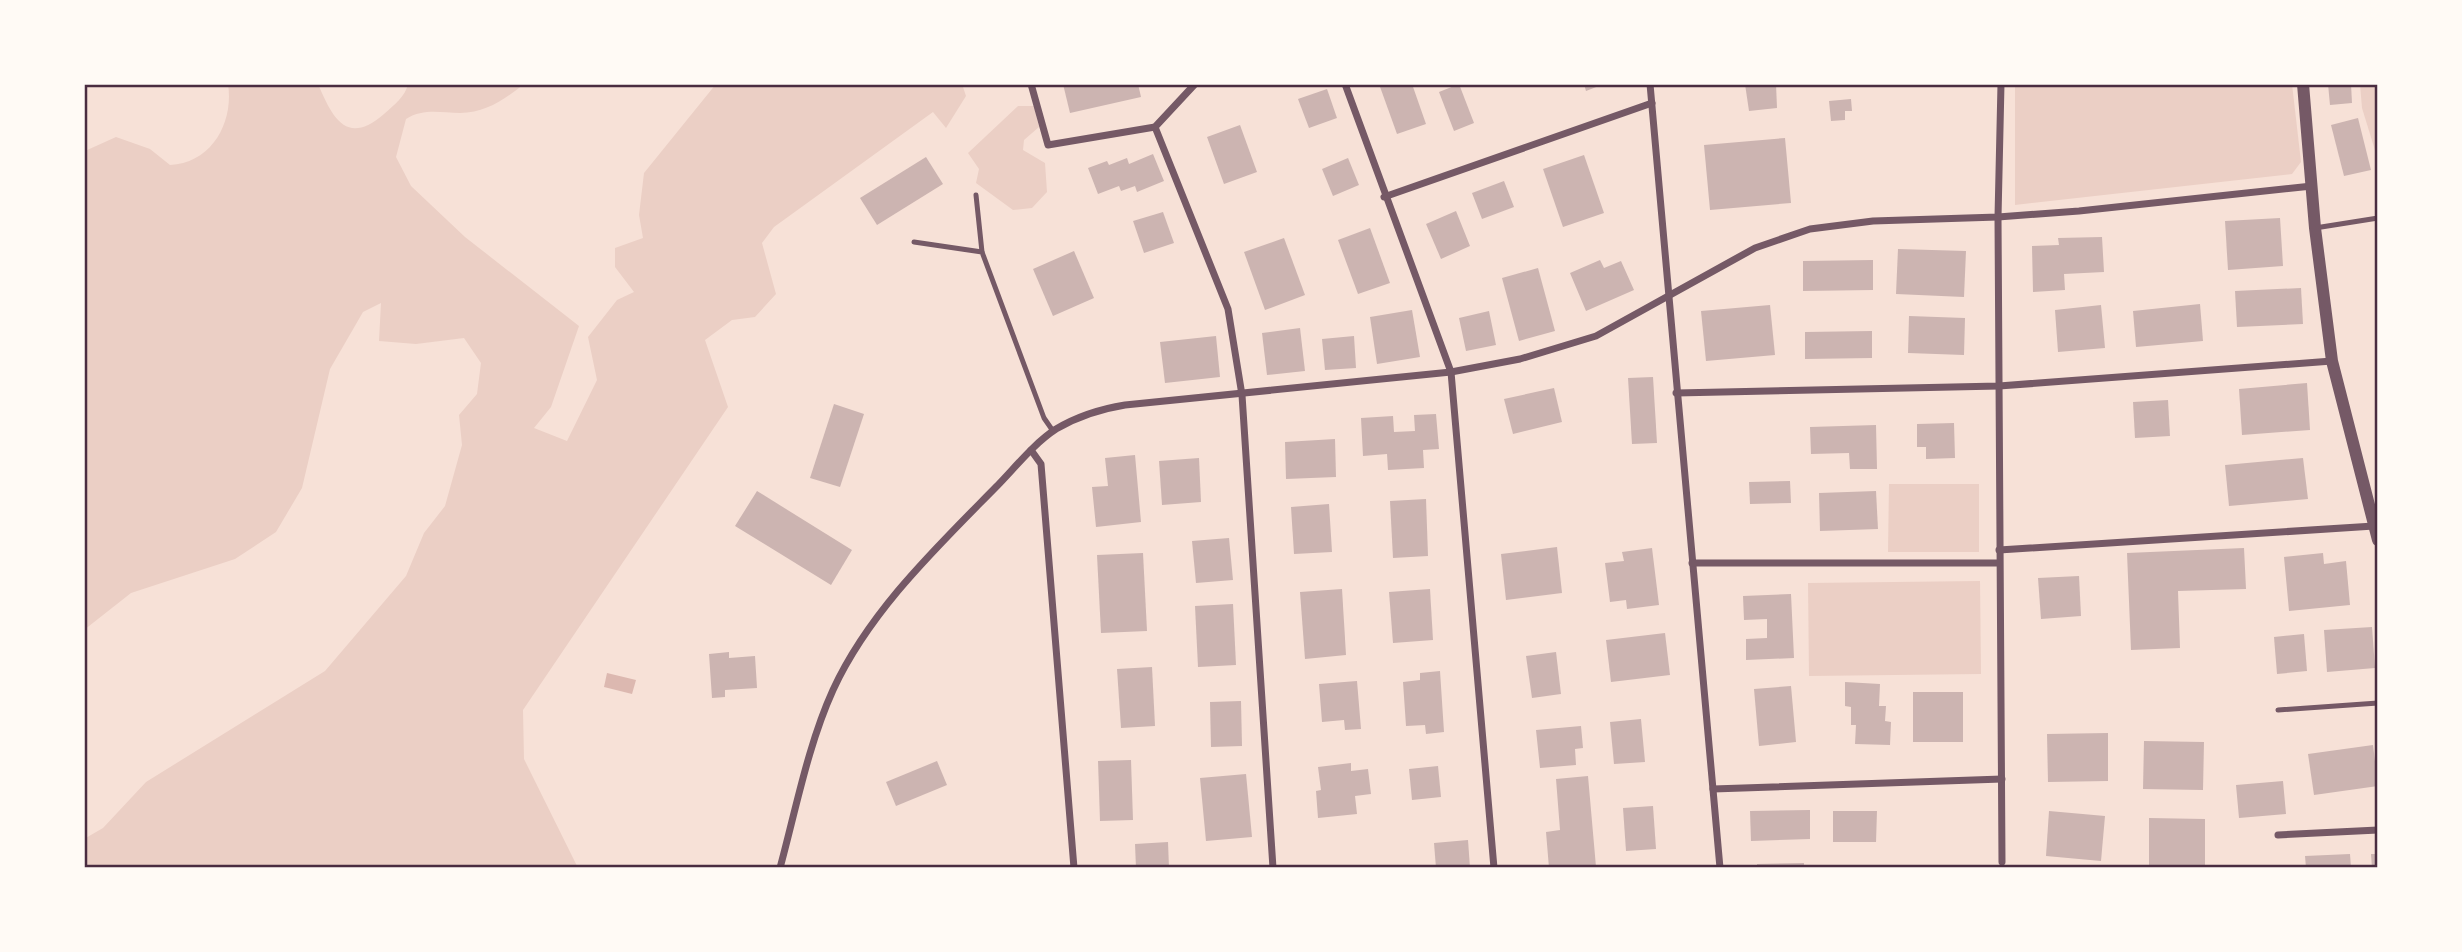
<svg xmlns="http://www.w3.org/2000/svg" width="2462" height="952" font-family="'Source Serif 4',serif">
  <rect width="100%" height="100%" fill="#f7e1d7"/>
  <g fill="#ebcfc5">
    <path d="M228,84H318C333,119 347,146 384,114C394,105 405,97 408,84H524C505,99 486,113 460,113C441,113 424,108 406,119L396,157L411,186L465,237L579,326L551,407L534,428L567,441L597,380L588,337L617,300L634,292L615,267V248L643,238L639,215L644,173L716,84H962L966,96L946,128L933,112L774,227L762,243L776,294L755,317L732,320L705,340L728,407L523,710L524,759L578,868H84V839L103,828L146,782L325,671L406,576L424,533L445,506L462,445L459,415L477,394L481,363L464,338L416,344L379,341L381,303L363,312L330,369L302,488L276,532L235,559L131,593L84,630L85,151L116,137L150,149L170,165C212,163 234,122 228,84Z"/>
    <polygon points="2015,84 2292,84 2301,162 2292,174 2015,205"/>
    <polygon points="2360,84 2378,84 2378,160 2362,108"/>
    <polygon points="1018,106 1034,106 1039,127 1024,140 1023,150 1045,163 1047,192 1032,208 1013,210 976,183 979,169 968,153"/>
    <polygon points="1889,484 1979,484 1979,552 1888,552"/>
    <polygon points="1980,581 1981,674 1809,676 1808,583"/>
  </g>
  <polygon fill="#dcb8b0" points="607,673 636,680 632,694 604,687"/>
  <g fill="#ccb4b1">
    <polygon points="1063,84 1138,84 1141,97 1070,113"/>
    <polygon points="1379,84 1412,84 1426,124 1397,134"/>
    <polygon points="1459,84 1474,123 1454,131 1439,92"/>
    <polygon points="1584,84 1604,84 1586,91"/>
    <polygon points="1745,84 1776,84 1777,108 1749,111"/>
    <polygon points="2328,84 2351,84 2352,103 2330,105"/>
    <polygon points="1327,89 1337,118 1309,128 1298,99"/>
    <polygon points="1851,99 1852,111 1845,111 1845,120 1831,121 1829,101"/>
    <polygon points="2358,118 2371,170 2344,176 2331,125"/>
    <polygon points="1240,125 1257,172 1224,184 1207,137"/>
    <polygon points="1785,138 1791,203 1710,210 1704,145"/>
    <polygon points="1153,154 1164,181 1137,192 1135,186 1121,191 1119,186 1098,194 1088,168 1107,161 1109,165 1127,158 1129,164"/>
    <polygon points="1584,155 1604,213 1563,227 1543,169"/>
    <polygon points="926,157 943,184 877,225 860,198"/>
    <polygon points="1348,158 1359,185 1333,196 1322,169"/>
    <polygon points="1504,181 1514,207 1482,219 1472,193"/>
    <polygon points="1456,211 1470,246 1441,259 1426,224"/>
    <polygon points="1163,212 1174,243 1144,253 1133,221"/>
    <polygon points="2280,218 2283,266 2228,270 2225,221"/>
    <polygon points="1370,228 1390,283 1358,294 1338,240"/>
    <polygon points="2102,237 2104,272 2064,274 2065,290 2033,292 2032,246 2059,245 2058,238"/>
    <polygon points="1284,238 1305,295 1265,310 1244,252"/>
    <polygon points="1898,249 1966,251 1964,297 1896,294"/>
    <polygon points="1074,251 1094,298 1053,316 1033,269"/>
    <polygon points="1600,260 1604,268 1621,261 1634,290 1586,311 1570,273"/>
    <polygon points="1873,260 1873,290 1803,291 1803,261"/>
    <polygon points="1538,268 1555,331 1519,341 1502,278"/>
    <polygon points="2301,288 2303,324 2237,327 2235,291"/>
    <polygon points="2200,304 2203,341 2136,347 2133,311"/>
    <polygon points="1770,305 1775,355 1706,361 1701,311"/>
    <polygon points="2101,305 2105,348 2058,352 2055,310"/>
    <polygon points="1412,310 1420,357 1377,364 1370,317"/>
    <polygon points="1489,311 1496,345 1466,351 1459,318"/>
    <polygon points="1909,316 1965,318 1964,355 1908,353"/>
    <polygon points="1300,328 1305,371 1267,375 1262,333"/>
    <polygon points="1872,331 1872,358 1805,359 1805,332"/>
    <polygon points="1216,336 1220,377 1165,383 1160,342"/>
    <polygon points="1354,336 1356,368 1325,370 1322,339"/>
    <polygon points="1653,377 1657,443 1632,444 1628,378"/>
    <polygon points="2307,383 2310,430 2242,435 2239,389"/>
    <polygon points="1554,388 1562,422 1513,434 1504,399"/>
    <polygon points="2168,400 2170,436 2135,438 2133,402"/>
    <polygon points="834,404 864,414 840,487 810,478"/>
    <polygon points="1436,414 1439,449 1423,450 1424,468 1388,470 1387,454 1363,456 1361,418 1393,416 1394,432 1415,431 1414,415"/>
    <polygon points="1954,423 1955,458 1926,459 1926,447 1917,447 1917,424"/>
    <polygon points="1876,425 1877,469 1850,469 1849,453 1811,454 1810,427"/>
    <polygon points="1335,439 1336,477 1286,479 1285,442"/>
    <polygon points="1135,455 1141,522 1096,527 1092,487 1108,486 1105,458"/>
    <polygon points="1199,458 1201,502 1162,505 1159,461"/>
    <polygon points="2303,458 2308,499 2229,506 2225,465"/>
    <polygon points="1790,481 1791,503 1750,504 1749,482"/>
    <polygon points="757,491 852,550 831,585 735,526"/>
    <polygon points="1876,491 1878,529 1820,531 1819,493"/>
    <polygon points="1426,499 1428,556 1393,558 1390,501"/>
    <polygon points="1329,504 1332,552 1294,554 1291,507"/>
    <polygon points="1229,538 1233,580 1196,583 1192,541"/>
    <polygon points="1557,547 1562,593 1506,600 1501,554"/>
    <polygon points="1652,548 1659,605 1627,609 1626,600 1610,602 1605,563 1624,561 1622,552"/>
    <polygon points="2244,548 2246,589 2178,591 2180,648 2131,650 2127,553"/>
    <polygon points="1143,553 1147,631 1101,633 1097,555"/>
    <polygon points="2323,553 2324,564 2346,561 2350,605 2289,611 2284,557"/>
    <polygon points="2079,576 2081,616 2041,619 2038,578"/>
    <polygon points="1342,589 1346,655 1305,659 1300,592"/>
    <polygon points="1430,589 1433,640 1393,643 1389,592"/>
    <polygon points="1791,594 1794,658 1746,660 1746,639 1767,638 1767,619 1744,620 1743,596"/>
    <polygon points="1233,604 1236,665 1198,667 1195,606"/>
    <polygon points="2372,627 2375,668 2327,672 2324,630"/>
    <polygon points="1665,633 1670,675 1611,682 1606,640"/>
    <polygon points="2304,634 2307,671 2277,674 2274,637"/>
    <polygon points="729,652 729,658 755,656 757,688 725,690 725,697 712,698 709,654"/>
    <polygon points="1556,652 1561,694 1532,698 1526,656"/>
    <polygon points="1152,667 1155,726 1121,728 1117,669"/>
    <polygon points="1440,671 1444,732 1426,734 1425,725 1406,726 1403,682 1420,680 1420,673"/>
    <polygon points="1357,681 1361,729 1345,730 1344,720 1322,722 1319,684"/>
    <polygon points="1845,682 1880,684 1879,706 1886,706 1885,721 1891,722 1890,745 1855,744 1856,725 1851,725 1851,707 1845,706"/>
    <polygon points="1791,686 1796,742 1759,746 1754,689"/>
    <rect x="1913" y="692" width="50" height="50"/>
    <polygon points="1241,701 1242,746 1211,747 1210,702"/>
    <polygon points="1641,719 1645,762 1614,764 1610,722"/>
    <polygon points="1581,726 1583,748 1575,749 1576,765 1540,768 1536,730"/>
    <polygon points="2108,733 2108,781 2048,782 2047,734"/>
    <polygon points="2144,741 2204,742 2203,790 2143,789"/>
    <polygon points="2373,745 2378,786 2314,795 2308,754"/>
    <polygon points="1131,760 1133,820 1100,821 1098,761"/>
    <polygon points="937,761 947,785 896,806 886,782"/>
    <polygon points="1351,763 1351,771 1368,769 1371,794 1355,796 1357,814 1318,818 1316,791 1321,790 1318,767"/>
    <polygon points="1438,766 1441,797 1412,800 1409,769"/>
    <polygon points="1246,774 1252,837 1206,841 1200,778"/>
    <polygon points="1588,776 1596,867 1549,868 1546,832 1560,830 1556,779"/>
    <polygon points="2283,781 2286,814 2239,818 2236,785"/>
    <polygon points="1653,806 1656,849 1626,851 1623,808"/>
    <polygon points="1810,810 1810,839 1751,841 1750,811"/>
    <polygon points="1833,811 1877,811 1876,842 1833,842"/>
    <polygon points="2049,811 2105,816 2101,861 2046,856"/>
    <polygon points="2149,818 2205,819 2205,867 2149,866"/>
    <polygon points="1468,840 1470,868 1436,868 1434,843"/>
    <polygon points="1168,842 1169,868 1136,868 1135,844"/>
    <polygon points="2350,854 2351,868 2306,868 2305,856"/>
    <polygon points="2371,854 2378,854 2378,868 2372,868"/>
    <polygon points="1804,863 1804,868 1757,868 1757,864"/>
  </g>
  <g fill="none" stroke-linecap="round" stroke-linejoin="round">
    <g stroke="#755966" stroke-width="5">
      <polyline points="976,195 982,252"/>
      <polyline points="2315,228 2378,218"/>
      <polyline points="914,242 982,252 1044,418 1053,431"/>
      <polyline points="2278,710 2378,703"/>
    </g>
    <g stroke="#755966" stroke-width="7">
      <polyline points="1031,84 1048,145 1155,127 1195,84"/>
      <polyline points="1345,84 1451,372 1494,868"/>
      <polyline points="1650,84 1720,868"/>
      <polyline points="2001,84 1998,217 2002,862"/>
      <polyline points="1155,127 1228,309 1242,395 1273,868"/>
      <polyline points="1384,197 1652,103"/>
      <polyline points="1676,393 1999,386 2332,361"/>
      <polyline points="1031,450 1041,464 1074,868"/>
      <polyline points="1999,550 2374,526"/>
      <polyline points="1692,563 1999,563"/>
      <polyline points="1713,789 2002,779"/>
      <polyline points="2278,835 2378,830"/>
      <path d="M780,868C796,809 808,745 833,690C869,612 935,549 995,488C1014,469 1033,444 1056,429C1078,416 1100,409 1125,405L1451,372L1520,359L1596,336L1755,248L1810,229L1873,221L1998,217L2079,211L2312,186"/>
    </g>
    <polyline stroke="#755966" stroke-width="12" points="2303,84 2315,228 2332,361 2378,540"/>
  </g>
  <rect width="2462" height="952" fill="none" stroke="#fffaf5" stroke-width="172"/>
  <rect x="86" y="86" width="2290" height="780" fill="none" stroke="#4a2c40" stroke-width="2.5"/>
</svg>
